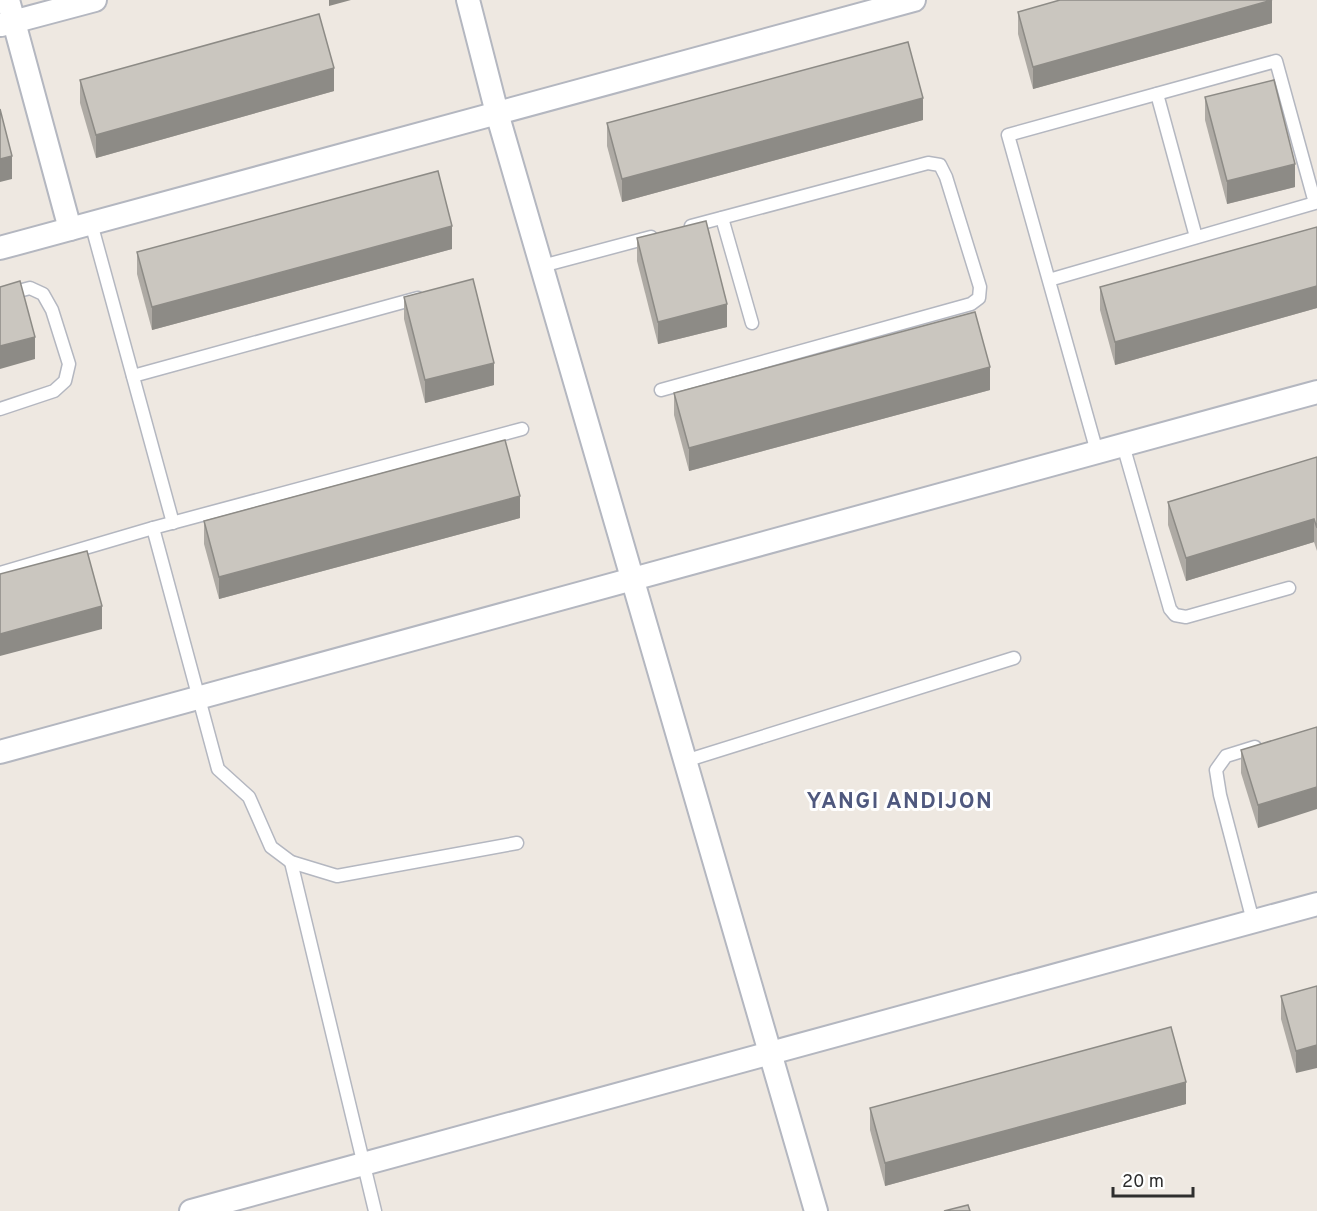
<svg xmlns="http://www.w3.org/2000/svg" width="1317" height="1211" font-family="Overpass,sans-serif">
  <rect width="100%" height="100%" fill="#eee8e1"/>
  <g fill="none" stroke-linecap="round" stroke-linejoin="round">
    <g stroke="#b4b7c0" stroke-width="15">
      <g id="lane">
        <polyline points="1157,94 1196,237"/>
        <polyline points="722,218 752,323"/>
        <polyline points="91,223 173,523"/>
        <polyline points="542,266 651,237"/>
        <polyline points="1049,280 1315,203 1276,61 1008,135 1097,452"/>
        <polyline points="0,296 30,288 43,294 52,310 69,364 65,381 54,391 0,409"/>
        <polyline points="133,376 418,298"/>
        <polyline points="661,390 971,304 979,298 980,287 946,177 940,165 928,163 691,226"/>
        <polyline points="1123,445 1170,609 1175,615 1186,617 1289,588"/>
        <polyline points="0,573 153,528"/>
        <polyline points="685,761 1014,658"/>
        <polyline points="517,843 337,876 291,862 271,847 249,797 218,769 153,528 522,429"/>
        <polyline points="291,862 375,1211"/>
        <polyline points="1253,921 1220,795 1216,770 1226,756 1255,747"/>
      </g>
    </g>
    <g stroke="#b4b7c0" stroke-width="26">
      <g id="street">
        <polyline points="8,0 70,229"/>
        <polyline points="468,0 497,113 816,1211"/>
        <polyline points="1,25 95,0"/>
        <polyline points="0,248 914,0"/>
        <polyline points="0,752 1317,392"/>
        <polyline points="191,1211 1317,904"/>
      </g>
    </g>
    <use href="#lane" stroke="#fff" stroke-width="12"/>
    <use href="#street" stroke="#fff" stroke-width="22"/>
  </g>
  <g fill="#aeaaa4">
    <polygon points="1018,12 1272,23 1033,89 1018,34"/>
    <polygon points="80,80 334,91 96,158 80,103"/>
    <polygon points="1205,97 1295,187 1227,204 1205,120"/>
    <polygon points="923,120 622,202 607,146 607,123"/>
    <polygon points="1317,227 1317,308 1115,365 1100,310 1100,287"/>
    <polygon points="637,238 727,327 658,344 637,261"/>
    <polygon points="452,249 152,330 137,274 137,252"/>
    <polygon points="404,297 494,385 425,403 404,319"/>
    <polygon points="990,390 689,471 674,415 674,393"/>
    <polygon points="1317,457 1317,551 1314,542 1186,581 1168,525 1168,502"/>
    <polygon points="520,518 219,599 204,544 204,521"/>
    <polygon points="1317,727 1258,828 1241,773 1241,750"/>
    <polygon points="1317,986 1296,1073 1281,1019 1281,996"/>
    <polygon points="1186,1104 885,1186 870,1130 870,1108"/>
  </g>
  <g fill="#8d8b86">
    <polygon points="329,0 351,0 329,6"/>
    <polygon points="1272,0 1272,23 1033,89 1033,67"/>
    <polygon points="334,68 334,91 96,158 96,135"/>
    <polygon points="923,98 923,120 622,202 622,179"/>
    <polygon points="12,156 12,179 0,182 0,159"/>
    <polygon points="1295,164 1295,187 1227,204 1227,181"/>
    <polygon points="452,226 452,249 152,330 152,307"/>
    <polygon points="1317,286 1317,308 1115,365 1115,342"/>
    <polygon points="727,304 727,327 658,344 658,322"/>
    <polygon points="35,337 35,359 0,369 0,346"/>
    <polygon points="494,363 494,385 425,403 425,380"/>
    <polygon points="990,367 990,390 689,471 689,448"/>
    <polygon points="520,496 520,518 219,599 219,577"/>
    <polygon points="1314,519 1314,542 1186,581 1186,558"/>
    <polygon points="102,606 102,629 0,656 0,634"/>
    <polygon points="1317,787 1317,809 1258,828 1258,805"/>
    <polygon points="1317,1045 1317,1068 1296,1073 1296,1051"/>
    <polygon points="1186,1082 1186,1104 885,1186 885,1163"/>
  </g>
  <g fill="#cac6bf" stroke="#8d8b86" stroke-width="1.5">
    <polygon points="1060,0 1272,0 1033,67 1018,12"/>
    <polygon points="319,14 334,68 96,135 80,80"/>
    <polygon points="908,42 923,98 622,179 607,123"/>
    <polygon points="1274,80 1295,164 1227,181 1205,97"/>
    <polygon points="0,109 12,156 0,159"/>
    <polygon points="438,171 452,226 152,307 137,252"/>
    <polygon points="706,221 727,304 658,322 637,238"/>
    <polygon points="1317,227 1317,286 1115,342 1100,287"/>
    <polygon points="473,279 494,363 425,380 404,297"/>
    <polygon points="20,281 35,337 0,346 0,287"/>
    <polygon points="975,312 990,367 689,448 674,393"/>
    <polygon points="505,440 520,496 219,577 204,521"/>
    <polygon points="1317,457 1317,528 1314,519 1186,558 1168,502"/>
    <polygon points="87,551 102,606 0,634 0,574"/>
    <polygon points="1317,727 1317,787 1258,805 1241,750"/>
    <polygon points="1317,986 1317,1045 1296,1051 1281,996"/>
    <polygon points="1171,1027 1186,1082 885,1163 870,1108"/>
    <polygon points="968,1205 970,1211 944,1211"/>
  </g>
  <g text-anchor="middle" stroke-width="6" stroke-linejoin="round" paint-order="stroke">
    <g font-size="22" font-weight="bold" letter-spacing="1.5" fill="#4f587e" stroke="#fff">
      <text x="900" y="808">YANGI ANDIJON</text>
    </g>
  </g>
  <path d="M1113 1187v9h80v-9" fill="none" stroke="#2e2e2e" stroke-width="3"/>
  <text x="1122" y="1187" font-size="18" fill="#2e2e2e" stroke="#ffffff" stroke-width="4.5" paint-order="stroke">20 m</text>
</svg>
